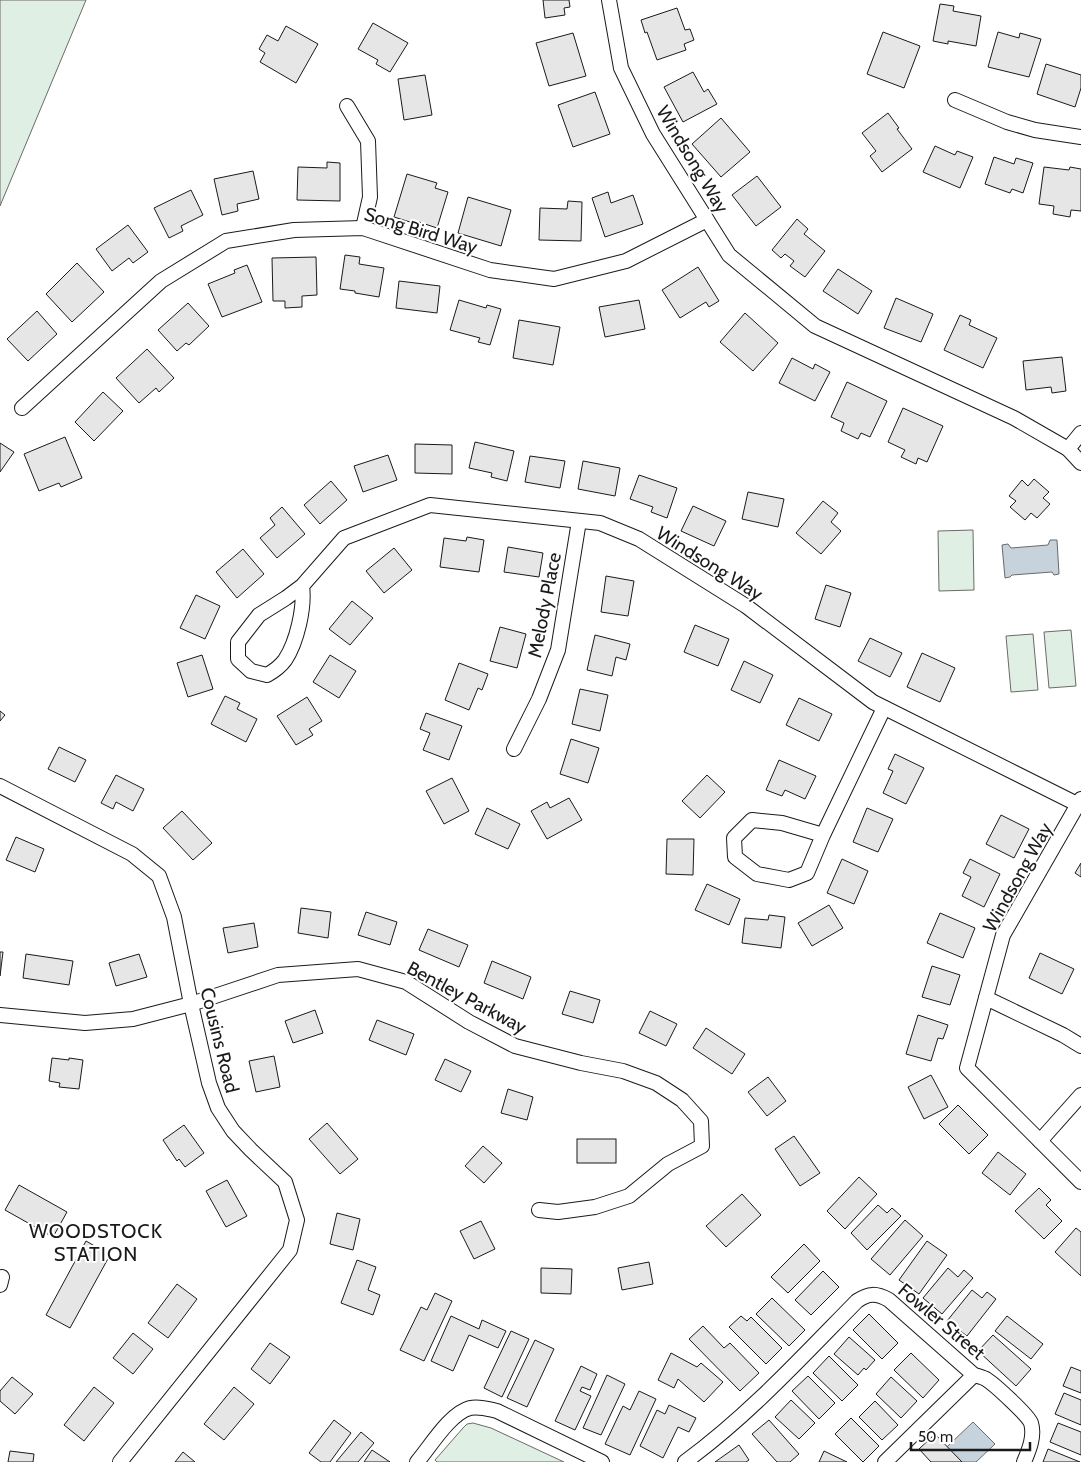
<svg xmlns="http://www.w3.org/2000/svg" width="1081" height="1462" font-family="Cabin,sans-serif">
  <rect width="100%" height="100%" fill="#fff"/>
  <g fill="#e0efe3" stroke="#6a6a6a">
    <polygon points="0,0 86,0 0,206"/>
    <polygon points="973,530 974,590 939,591 938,531"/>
    <polygon points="1071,630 1076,686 1049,688 1044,632"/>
    <polygon points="1033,634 1038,690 1011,692 1006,636"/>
    <polygon points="473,1423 491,1428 564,1462 437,1462 435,1460 463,1428 467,1424"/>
  </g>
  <g fill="#c6d2dc" stroke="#6a6a6a">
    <polygon points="1050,540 1057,540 1059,574 1054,575 1052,572 1012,575 1010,577 1005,578 1002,545 1008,544 1011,548 1048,545"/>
    <polygon points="973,1422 995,1444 976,1462 931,1462"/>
  </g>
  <g fill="#e6e6e6" stroke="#1a1a1a">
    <polygon points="543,0 569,0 570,7 564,8 565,15 545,18"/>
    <polygon points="940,4 954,6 953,11 981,16 976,46 948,41 948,44 933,41"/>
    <polygon points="677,8 685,30 690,29 694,40 684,44 686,50 657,60 647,32 645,33 641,20"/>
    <polygon points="373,23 408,43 390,72 376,64 378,60 358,49"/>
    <polygon points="286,26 318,44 296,83 260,62 265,53 259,49 267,35 278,41"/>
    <polygon points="883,32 920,46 904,88 867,74"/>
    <polygon points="998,32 1019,38 1020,33 1041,39 1029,77 988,67"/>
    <polygon points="573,33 586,76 549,86 536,43"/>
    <polygon points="1046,64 1081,75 1081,88 1075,107 1037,94"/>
    <polygon points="693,72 704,92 708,89 717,104 683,122 664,87"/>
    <polygon points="425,75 432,115 404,120 398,79"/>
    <polygon points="595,92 610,134 573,147 558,105"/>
    <polygon points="888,113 899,128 897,129 912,149 882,172 870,156 876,151 862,133"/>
    <polygon points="721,118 750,152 721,177 692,144"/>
    <polygon points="935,146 955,155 957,151 973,157 960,188 923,172"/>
    <polygon points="994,157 1014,164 1016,158 1033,163 1023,193 1012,189 1010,193 985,184"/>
    <polygon points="327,162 340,163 340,201 297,200 298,167 327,168"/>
    <polygon points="1044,167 1069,170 1070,167 1081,169 1081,211 1071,210 1070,217 1053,214 1054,206 1039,204"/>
    <polygon points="253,171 259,199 237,204 238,211 222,215 214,179"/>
    <polygon points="407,174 437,183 435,188 448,192 437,228 413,220 413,223 394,217"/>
    <polygon points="757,176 781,207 756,226 732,195"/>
    <polygon points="191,190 203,215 181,226 183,231 169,238 154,208"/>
    <polygon points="608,192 611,203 633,195 643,224 605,237 592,198"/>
    <polygon points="468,197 511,210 501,246 458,233"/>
    <polygon points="568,201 582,202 581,241 539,240 540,208 567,209"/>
    <polygon points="797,219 808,229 804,234 825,251 805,277 790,266 794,261 785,254 781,258 772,250"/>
    <polygon points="128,225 148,252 133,263 129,258 112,271 96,249"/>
    <polygon points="345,255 360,257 359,264 384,268 379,297 355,293 355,291 340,289"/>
    <polygon points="316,257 317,295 302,296 302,307 285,308 285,301 273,301 272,258"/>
    <polygon points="77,263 104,292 72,322 46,294"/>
    <polygon points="247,265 262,302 222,317 208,284 235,273 234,270"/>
    <polygon points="698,267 719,301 709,307 706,302 680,318 662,290"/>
    <polygon points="838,269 872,291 858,314 823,291"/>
    <polygon points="399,281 440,286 437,313 396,308"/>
    <polygon points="896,298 933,314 921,342 884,328"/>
    <polygon points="459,300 486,308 487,305 501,309 490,345 478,342 480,338 450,330"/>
    <polygon points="639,300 645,329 605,337 599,307"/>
    <polygon points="188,303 209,326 189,345 186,343 177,351 158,330"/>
    <polygon points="37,311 57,334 28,361 7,339"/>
    <polygon points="745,313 778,343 753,371 720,342"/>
    <polygon points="960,315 971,320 969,325 997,338 983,368 944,350"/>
    <polygon points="519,320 560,327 553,365 513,358"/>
    <polygon points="147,349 174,378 159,392 156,388 139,403 116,378"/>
    <polygon points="1062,357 1066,391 1052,393 1051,387 1026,390 1023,361"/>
    <polygon points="792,358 813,369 815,364 830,372 815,401 779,383"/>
    <polygon points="847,382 887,401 870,437 861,433 858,439 841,431 844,423 831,417"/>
    <polygon points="103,392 123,411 94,441 75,422"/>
    <polygon points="903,408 943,426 927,462 918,458 916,464 901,457 905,450 888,442"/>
    <polygon points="65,437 82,478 61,487 59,483 39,491 24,454"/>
    <polygon points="475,442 514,451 507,481 491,477 492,473 469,468"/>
    <polygon points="0,443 14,452 0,472"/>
    <polygon points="415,444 452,445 452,474 415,473"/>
    <polygon points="388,455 397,480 363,492 354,466"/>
    <polygon points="530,456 565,461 560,488 525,482"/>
    <polygon points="583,461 620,468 615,496 578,489"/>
    <polygon points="639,475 677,488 667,518 651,512 653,507 630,499"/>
    <polygon points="1034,479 1049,492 1043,498 1050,504 1037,518 1031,513 1025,520 1010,507 1016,501 1009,496 1022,480 1028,486"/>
    <polygon points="331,481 347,500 320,524 304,505"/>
    <polygon points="748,492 784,499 778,527 742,519"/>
    <polygon points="823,501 838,513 831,522 841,531 821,554 796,533"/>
    <polygon points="693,506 726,521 714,546 681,531"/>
    <polygon points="282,507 305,534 277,558 260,538 275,525 270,518"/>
    <polygon points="467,537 484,540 479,572 440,567 444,538 466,541"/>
    <polygon points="508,547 543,553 539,577 504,572"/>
    <polygon points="394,548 412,570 384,593 366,571"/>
    <polygon points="243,549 264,574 237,598 216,572"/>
    <polygon points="606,576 634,581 628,616 601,612"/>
    <polygon points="826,585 851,593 840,627 815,619"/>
    <polygon points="196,595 220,606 205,639 180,628"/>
    <polygon points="352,601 373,618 350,645 329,629"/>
    <polygon points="695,625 729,639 718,666 684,652"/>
    <polygon points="500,627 526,634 517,668 490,661"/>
    <polygon points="595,635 630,644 626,660 616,657 612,676 587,670"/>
    <polygon points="870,638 902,653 890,677 858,661"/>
    <polygon points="922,653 955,668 940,702 907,687"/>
    <polygon points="202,655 213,689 188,697 177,663"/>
    <polygon points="330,655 356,671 339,698 313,682"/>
    <polygon points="744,661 773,675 760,703 731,690"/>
    <polygon points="459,663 488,674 482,690 478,688 469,710 445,700"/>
    <polygon points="580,689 608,695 600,731 572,724"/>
    <polygon points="225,696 240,703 237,709 257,719 246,742 211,724"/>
    <polygon points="307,697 322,721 309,729 313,735 296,745 277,716"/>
    <polygon points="799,698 832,714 819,741 786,725"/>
    <polygon points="0,711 5,715 0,721"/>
    <polygon points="426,713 462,726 449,760 423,750 430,733 420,729"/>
    <polygon points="571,739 599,748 588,783 560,774"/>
    <polygon points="59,747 86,760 75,782 48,769"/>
    <polygon points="895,754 924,768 906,804 883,793 893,771 888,769"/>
    <polygon points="779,760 816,776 805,799 785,790 782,796 766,790"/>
    <polygon points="116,775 144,789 133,811 116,802 113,809 101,803"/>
    <polygon points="707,775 725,792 700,818 682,801"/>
    <polygon points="452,778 469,811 444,824 426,791"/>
    <polygon points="569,798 582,820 547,839 531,811 547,802 550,808"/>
    <polygon points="487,808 520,824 508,849 475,834"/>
    <polygon points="867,808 893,819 878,852 853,842"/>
    <polygon points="182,811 212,843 193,860 163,828"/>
    <polygon points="1001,815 1029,829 1014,858 986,844"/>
    <polygon points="16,837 44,849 35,872 6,860"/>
    <polygon points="667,839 694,839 693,875 666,874"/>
    <polygon points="842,859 868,871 854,904 827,893"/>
    <polygon points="970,859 1000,874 984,907 962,896 971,877 963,873"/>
    <polygon points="1081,863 1081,877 1075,873"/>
    <polygon points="707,884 740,899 729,925 695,910"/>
    <polygon points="829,905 843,928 812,946 798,923"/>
    <polygon points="301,908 331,912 328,938 298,933"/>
    <polygon points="366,912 397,922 390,945 358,935"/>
    <polygon points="940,913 975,928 963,958 927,943"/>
    <polygon points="769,915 785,917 781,948 742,943 745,918 768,920"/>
    <polygon points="254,923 258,947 228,953 223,928"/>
    <polygon points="428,929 468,945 459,967 419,950"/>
    <polygon points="0,952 3,952 0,976"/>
    <polygon points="1040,953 1074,969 1062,994 1029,978"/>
    <polygon points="26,954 73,961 69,985 23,978"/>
    <polygon points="139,954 147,977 116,986 109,963"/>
    <polygon points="492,961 531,977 523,999 484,983"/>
    <polygon points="932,966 960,975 950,1005 922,997"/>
    <polygon points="570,991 600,1000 593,1023 562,1014"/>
    <polygon points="315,1010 323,1033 293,1043 285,1021"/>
    <polygon points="650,1011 677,1024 666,1046 639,1033"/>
    <polygon points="918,1015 948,1025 943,1039 938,1038 931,1061 906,1054"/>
    <polygon points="377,1020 414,1034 406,1055 369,1040"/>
    <polygon points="706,1028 745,1054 732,1074 693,1048"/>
    <polygon points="274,1056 280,1087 256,1092 249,1061"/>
    <polygon points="52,1058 69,1060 69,1058 83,1060 79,1089 59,1087 60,1083 49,1081"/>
    <polygon points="445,1059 471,1071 461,1092 435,1080"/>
    <polygon points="931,1075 948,1107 924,1119 908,1087"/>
    <polygon points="768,1077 786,1101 767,1116 748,1092"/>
    <polygon points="508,1089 533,1097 527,1120 501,1113"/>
    <polygon points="958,1105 988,1135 969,1154 939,1124"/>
    <polygon points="327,1123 358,1159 340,1174 309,1139"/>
    <polygon points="184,1125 204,1153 185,1167 179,1159 177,1161 163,1140"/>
    <polygon points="794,1136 820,1173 800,1186 775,1149"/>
    <rect x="577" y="1139" width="39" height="24"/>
    <polygon points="483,1146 502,1163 484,1183 465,1166"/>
    <polygon points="998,1152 1026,1174 1010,1195 982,1173"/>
    <polygon points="859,1177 877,1194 845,1229 827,1211"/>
    <polygon points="227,1180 247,1216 226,1227 206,1191"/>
    <polygon points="19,1185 67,1212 53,1237 5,1210"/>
    <polygon points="1039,1188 1051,1200 1046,1205 1062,1221 1044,1239 1015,1211"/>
    <polygon points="742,1194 761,1215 726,1247 706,1226"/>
    <polygon points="878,1205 887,1213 892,1208 901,1216 867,1250 851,1233"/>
    <polygon points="337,1213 360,1219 353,1250 330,1244"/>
    <polygon points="905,1220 923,1236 890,1275 871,1259"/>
    <polygon points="481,1221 495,1249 474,1259 460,1231"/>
    <polygon points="1076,1228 1081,1232 1081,1276 1055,1252"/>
    <polygon points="86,1241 110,1255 70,1328 46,1315"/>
    <polygon points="927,1241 947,1255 919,1294 899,1280"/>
    <polygon points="804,1244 820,1261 788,1293 771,1277"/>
    <polygon points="357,1260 376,1267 368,1290 380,1295 373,1315 341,1303"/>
    <polygon points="649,1262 653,1284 622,1290 618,1268"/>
    <polygon points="541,1268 572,1269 571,1294 541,1293"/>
    <polygon points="948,1268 958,1277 964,1270 973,1278 942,1314 923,1298"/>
    <polygon points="823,1271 839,1287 811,1315 795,1300"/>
    <polygon points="177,1284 197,1299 168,1338 148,1323"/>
    <polygon points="972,1290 982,1298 987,1292 996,1299 967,1336 947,1321"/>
    <polygon points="435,1293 452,1301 424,1361 400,1350 421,1307 427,1310"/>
    <polygon points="772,1298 805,1330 789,1346 756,1314"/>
    <polygon points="869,1314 898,1343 882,1359 853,1330"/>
    <polygon points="451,1316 479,1329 482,1320 506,1331 498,1348 469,1335 453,1371 431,1361"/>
    <polygon points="741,1316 747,1321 751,1317 782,1348 766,1364 729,1327"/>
    <polygon points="1007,1316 1043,1344 1031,1359 995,1331"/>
    <polygon points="703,1326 724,1348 730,1343 759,1373 740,1391 689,1339"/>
    <polygon points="511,1331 529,1339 502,1397 484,1388"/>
    <polygon points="133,1333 153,1349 133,1374 113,1358"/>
    <polygon points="993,1335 1031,1369 1016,1386 978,1351"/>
    <polygon points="849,1337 875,1360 866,1370 864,1368 858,1375 834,1354"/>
    <polygon points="535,1340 554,1349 527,1407 507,1398"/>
    <polygon points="270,1343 290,1357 270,1384 251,1369"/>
    <polygon points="671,1353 697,1367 701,1363 723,1382 704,1402 678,1379 674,1388 658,1380"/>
    <polygon points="911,1353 939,1380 923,1398 894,1370"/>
    <polygon points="829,1356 858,1385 842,1401 813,1373"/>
    <polygon points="581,1366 597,1374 590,1390 582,1387 580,1391 591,1396 575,1430 555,1421"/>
    <polygon points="1071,1367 1081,1371 1081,1393 1063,1386"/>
    <polygon points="607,1375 625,1384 601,1435 583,1428"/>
    <polygon points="808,1376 835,1403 819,1419 792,1391"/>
    <polygon points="12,1377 33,1394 15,1414 0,1401 0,1391"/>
    <polygon points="891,1377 917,1401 901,1418 876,1394"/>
    <polygon points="94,1387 114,1403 84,1441 64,1425"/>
    <polygon points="234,1387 254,1404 224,1440 204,1424"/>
    <polygon points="639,1391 656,1399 630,1455 605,1444 623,1406 630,1410"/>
    <polygon points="1064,1393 1081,1400 1081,1425 1055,1414"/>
    <polygon points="791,1400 815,1423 799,1439 775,1417"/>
    <polygon points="875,1401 898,1425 882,1440 859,1417"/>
    <polygon points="669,1405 696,1418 689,1432 678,1427 663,1458 640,1446 657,1410 665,1414"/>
    <polygon points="851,1418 879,1446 863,1462 835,1434"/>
    <polygon points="334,1420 351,1433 330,1462 321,1462 309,1453"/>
    <polygon points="769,1420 799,1454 790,1462 777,1462 752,1434"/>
    <polygon points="1058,1423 1081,1432 1081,1455 1050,1442"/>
    <polygon points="361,1432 374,1443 358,1462 336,1462"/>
    <polygon points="935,1434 962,1462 931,1462 919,1449"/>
    <polygon points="739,1445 749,1460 746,1462 715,1462"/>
    <polygon points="1048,1449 1080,1462 1043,1462"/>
    <polygon points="372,1450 390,1462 364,1462"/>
    <polygon points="10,1451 34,1454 33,1462 8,1462"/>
    <polygon points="824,1451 847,1462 819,1462"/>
    <polygon points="183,1452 195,1462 175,1462"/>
  </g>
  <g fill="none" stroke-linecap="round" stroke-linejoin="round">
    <g stroke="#1a1a1a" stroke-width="16">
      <g id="minor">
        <polyline points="609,0 621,68 653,134 729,255 815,326 1014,418 1068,449 1081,463"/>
        <polyline points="955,100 1007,122 1035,130 1081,137"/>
        <polyline points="347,106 368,141 370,197 363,228"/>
        <polyline points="22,408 161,281 226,241 294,230 363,228 490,270 554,279 626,261 707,220"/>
        <polyline points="1068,449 1081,433"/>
        <path d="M302,586C305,607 297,642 285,660C280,667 274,671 267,675L251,671L238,659V642L259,615L286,598L302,586L344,538L430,505L600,523L639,539L746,606L873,702L1081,806"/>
        <polyline points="514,749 539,699 558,650 579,521"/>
        <polyline points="0,786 132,854 159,876 174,917 191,1004 209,1083 218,1108 233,1131 251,1150 285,1182 297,1220 290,1250 120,1462"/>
        <polyline points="1081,799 1003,935 967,1068 1081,1182"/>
        <polyline points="823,835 807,873 789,880 757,874 735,857 734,838 752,820 782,823 823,835 884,708"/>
        <polyline points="986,998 1063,1035 1081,1046"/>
        <polyline points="0,1015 85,1023 133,1019 191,1004 278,975 358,969 406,982 469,1022 515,1046 581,1063 623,1071 656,1083 682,1100 701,1121 702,1146 668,1164 629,1196 595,1207 558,1212 539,1210"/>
        <polyline points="1040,1141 1081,1095"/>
        <polyline points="0,1285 2,1277"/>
        <path d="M417,1462C430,1447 450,1413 470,1408C480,1406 488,1409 497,1411L602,1462"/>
        <path d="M685,1462C749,1415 802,1357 857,1301C869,1293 876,1293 889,1300L974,1375C978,1376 982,1377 986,1379C994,1384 1028,1415 1031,1423C1035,1436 1029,1450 1024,1462"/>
        <polyline points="885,1462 974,1375"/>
      </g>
    </g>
    <use href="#minor" stroke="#fff" stroke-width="14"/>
  </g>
  <g text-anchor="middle" stroke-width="4" stroke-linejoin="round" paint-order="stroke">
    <g font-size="19" fill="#1a1a1a" stroke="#fff">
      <text transform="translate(693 159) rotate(59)" y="7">Windsong Way</text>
      <text transform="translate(421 230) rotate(17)" y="7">Song Bird Way</text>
      <text transform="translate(710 563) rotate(32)" y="7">Windsong Way</text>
      <text transform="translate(544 605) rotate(-79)" y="7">Melody Place</text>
      <text transform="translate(1017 877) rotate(-61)" y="7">Windsong Way</text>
      <text transform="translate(467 997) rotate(28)" y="7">Bentley Parkway</text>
      <text transform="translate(220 1040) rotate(76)" y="7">Cousins Road</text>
      <text transform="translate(942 1321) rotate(40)" y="7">Fowler Street</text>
    </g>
    <g font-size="20" letter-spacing="1" fill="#1a1a1a" stroke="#fff">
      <text x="96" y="1238">WOODSTOCK<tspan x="96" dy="23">STATION</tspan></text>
    </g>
  </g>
  <path d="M911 1442v8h119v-8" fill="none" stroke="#1a1a1a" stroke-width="2.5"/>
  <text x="918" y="1442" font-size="15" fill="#1a1a1a" stroke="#ffffff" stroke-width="4" paint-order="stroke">50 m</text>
</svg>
